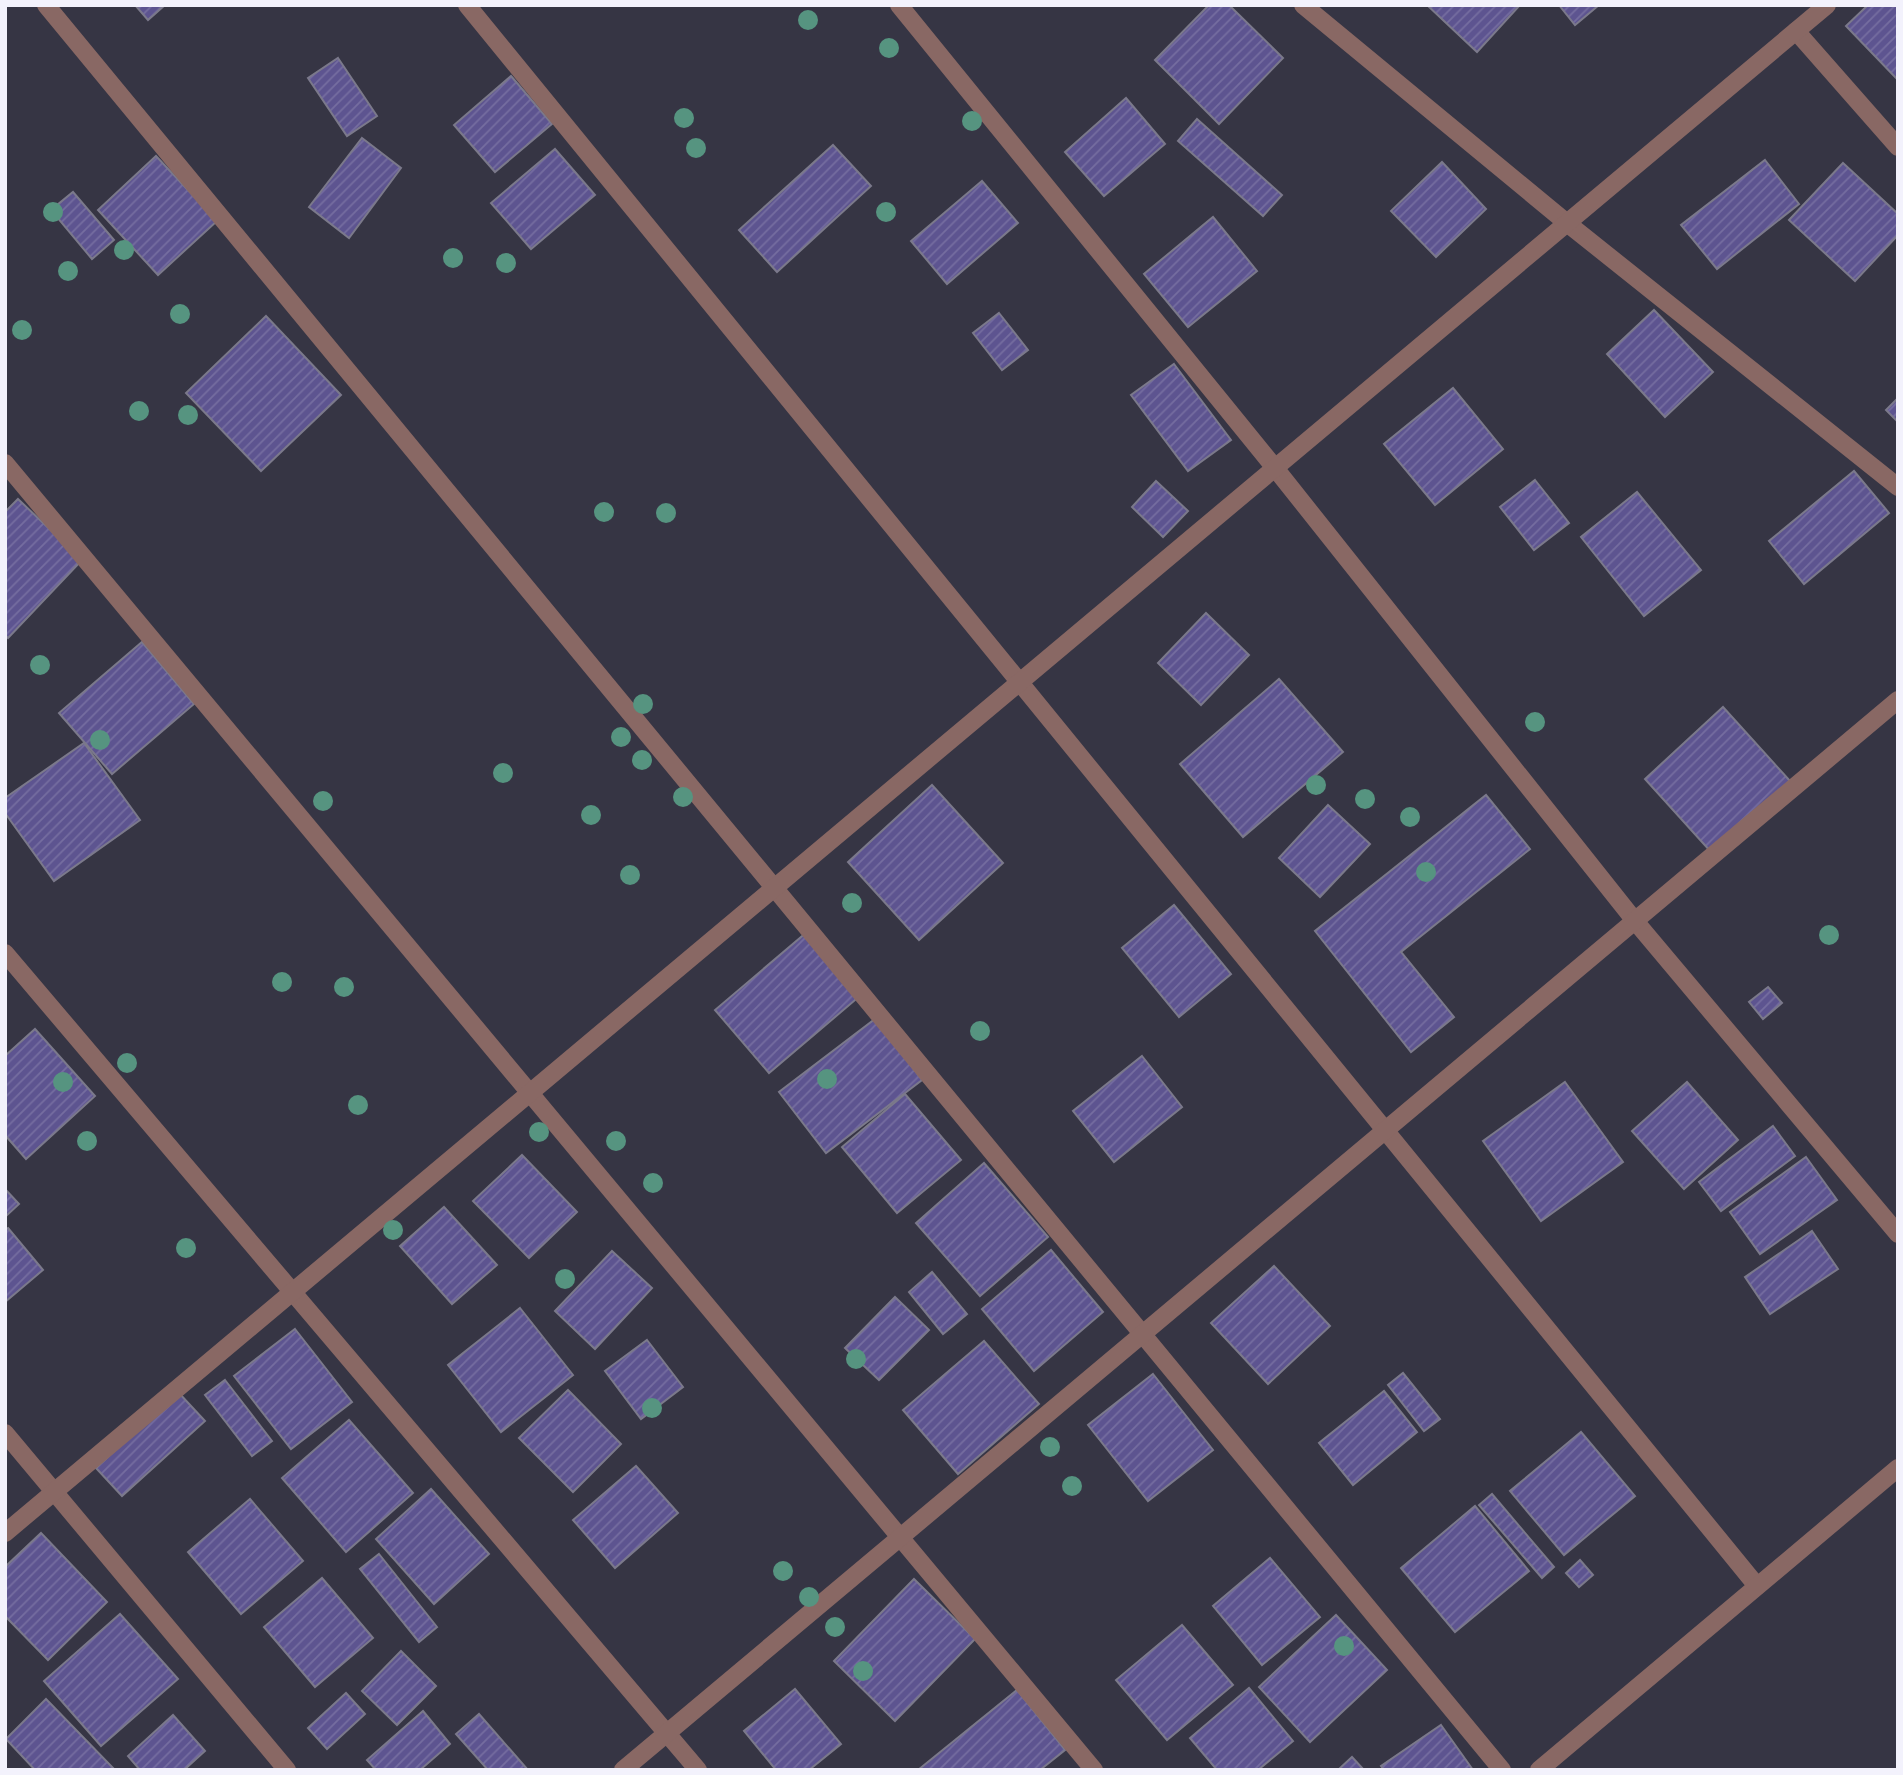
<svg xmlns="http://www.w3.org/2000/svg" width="1903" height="1775" font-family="'Space Grotesk',sans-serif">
  <defs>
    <pattern id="building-hatch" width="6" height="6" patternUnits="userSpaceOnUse" patternTransform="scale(1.75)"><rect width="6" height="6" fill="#5d5490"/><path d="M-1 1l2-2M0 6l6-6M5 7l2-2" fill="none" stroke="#756da0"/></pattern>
  </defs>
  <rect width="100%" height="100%" fill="#363544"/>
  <g fill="url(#building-hatch)" stroke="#7b798b" stroke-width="2">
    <polygon points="135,5 165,5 148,20"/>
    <polygon points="1209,5 1229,5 1283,58 1219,124 1155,60"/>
    <polygon points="1427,5 1520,5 1477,52"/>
    <polygon points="1559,5 1599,5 1575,25"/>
    <polygon points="1868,5 1898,5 1897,79 1846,26"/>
    <polygon points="338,58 377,116 347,136 308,78"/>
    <polygon points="511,76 552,124 495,172 454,125"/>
    <polygon points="1126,98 1165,144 1104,196 1065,152"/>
    <polygon points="1197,119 1282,195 1263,216 1178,141"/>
    <polygon points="362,138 401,168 349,238 309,207"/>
    <polygon points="833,145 871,186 777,272 739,230"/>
    <polygon points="555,149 595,195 531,249 491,203"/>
    <polygon points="156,156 217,221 158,275 98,210"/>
    <polygon points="1765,160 1799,204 1717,269 1681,225"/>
    <polygon points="1442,162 1486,209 1436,257 1391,211"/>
    <polygon points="1843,163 1898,214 1898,235 1855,281 1789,220"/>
    <polygon points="982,181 1018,223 947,284 911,241"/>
    <polygon points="73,192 114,240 92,259 51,210"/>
    <polygon points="1213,217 1257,271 1188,327 1144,274"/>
    <polygon points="1654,310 1713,372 1665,417 1607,354"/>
    <polygon points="999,313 1028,350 1002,370 973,333"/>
    <polygon points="266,316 341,395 261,471 186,393"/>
    <polygon points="1174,364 1231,440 1188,471 1131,395"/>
    <polygon points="1453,388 1503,449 1435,505 1384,444"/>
    <polygon points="1898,398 1898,422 1886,410"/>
    <polygon points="1854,471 1889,513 1804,584 1769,541"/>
    <polygon points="1535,480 1569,523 1534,550 1500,507"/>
    <polygon points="1156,481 1188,511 1163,537 1132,507"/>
    <polygon points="1637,492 1701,570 1644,616 1581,537"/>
    <polygon points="18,499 82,560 8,638 5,635 5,512"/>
    <polygon points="1206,613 1249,655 1201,705 1158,663"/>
    <polygon points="142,642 194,704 112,774 59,713"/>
    <polygon points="1279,679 1343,752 1243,837 1180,764"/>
    <polygon points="1723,707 1790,781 1712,853 1645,779"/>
    <polygon points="84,743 140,820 54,881 5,813 5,798"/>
    <polygon points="932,785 1003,863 919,940 848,862"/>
    <polygon points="1486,795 1530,849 1401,952 1454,1017 1411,1052 1315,931"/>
    <polygon points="1328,805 1370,844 1320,897 1279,858"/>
    <polygon points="1174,905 1231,974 1179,1017 1122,948"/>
    <polygon points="807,932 861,995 769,1073 715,1010"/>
    <polygon points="1768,987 1782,1003 1763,1019 1749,1002"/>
    <polygon points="875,1019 922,1080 826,1153 779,1092"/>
    <polygon points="35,1029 95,1096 26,1159 5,1135 5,1056"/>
    <polygon points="1142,1056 1182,1107 1114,1162 1073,1111"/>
    <polygon points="1565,1082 1623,1162 1541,1221 1483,1141"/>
    <polygon points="1687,1082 1738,1140 1684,1189 1632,1131"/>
    <polygon points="905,1094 961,1160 897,1213 842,1147"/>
    <polygon points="1773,1126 1795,1156 1721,1211 1699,1182"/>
    <polygon points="522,1155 577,1212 529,1258 473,1201"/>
    <polygon points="1806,1157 1837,1200 1760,1254 1730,1212"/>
    <polygon points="984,1163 1048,1237 980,1296 916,1223"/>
    <polygon points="5,1189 19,1204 5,1217"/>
    <polygon points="444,1207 497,1265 452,1304 400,1246"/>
    <polygon points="8,1228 43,1270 5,1302 5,1230"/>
    <polygon points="1812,1231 1838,1269 1770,1314 1745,1277"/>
    <polygon points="1051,1250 1103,1312 1034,1371 982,1309"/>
    <polygon points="612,1251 652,1288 595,1349 555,1311"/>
    <polygon points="1274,1266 1330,1326 1268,1384 1211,1323"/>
    <polygon points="932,1272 967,1314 943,1334 909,1292"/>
    <polygon points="895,1297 929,1330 879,1380 845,1348"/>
    <polygon points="520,1308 573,1375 501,1432 448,1365"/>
    <polygon points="295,1329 352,1402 291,1449 234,1376"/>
    <polygon points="647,1340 683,1387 641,1419 605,1371"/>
    <polygon points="984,1341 1039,1404 958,1474 903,1410"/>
    <polygon points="1403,1373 1440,1419 1424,1431 1388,1385"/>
    <polygon points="1153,1374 1213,1450 1148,1501 1088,1425"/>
    <polygon points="225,1380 272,1441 252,1456 205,1395"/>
    <polygon points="568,1390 621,1444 573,1492 519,1438"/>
    <polygon points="1384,1391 1417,1432 1353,1485 1319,1443"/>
    <polygon points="178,1392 205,1421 122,1496 96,1468"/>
    <polygon points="349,1420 413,1493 346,1552 282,1478"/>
    <polygon points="1581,1432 1635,1496 1564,1555 1510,1491"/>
    <polygon points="636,1466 678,1513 615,1568 573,1520"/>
    <polygon points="431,1489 489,1554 434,1604 376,1539"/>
    <polygon points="1492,1494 1554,1567 1542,1578 1479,1505"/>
    <polygon points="250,1499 303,1561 241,1614 188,1552"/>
    <polygon points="1475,1506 1529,1571 1455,1632 1401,1568"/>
    <polygon points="41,1533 107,1602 48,1660 5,1616 5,1567"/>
    <polygon points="379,1554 437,1627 419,1642 360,1569"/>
    <polygon points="1270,1558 1320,1617 1262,1665 1213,1606"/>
    <polygon points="1580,1560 1593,1575 1579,1587 1566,1573"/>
    <polygon points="322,1578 373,1638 315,1687 264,1627"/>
    <polygon points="914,1579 975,1639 895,1721 834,1661"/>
    <polygon points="120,1614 178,1679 101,1746 44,1681"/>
    <polygon points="1336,1615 1387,1670 1310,1742 1259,1687"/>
    <polygon points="1182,1625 1233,1685 1167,1740 1116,1680"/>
    <polygon points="401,1651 436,1686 397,1725 362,1691"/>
    <polygon points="1249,1688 1293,1741 1258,1770 1217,1770 1190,1738"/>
    <polygon points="795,1689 841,1744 809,1770 776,1770 744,1731"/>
    <polygon points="1017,1690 1065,1750 1040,1770 918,1770"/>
    <polygon points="346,1693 365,1714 327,1749 308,1728"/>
    <polygon points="46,1699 115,1770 35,1770 6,1739"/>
    <polygon points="423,1711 450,1744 420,1770 376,1770 367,1760"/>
    <polygon points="479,1714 528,1770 488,1770 456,1734"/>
    <polygon points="173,1715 205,1751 184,1770 140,1770 128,1756"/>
    <polygon points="1441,1725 1473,1770 1384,1770 1381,1766"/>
    <polygon points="1352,1757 1364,1770 1338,1770"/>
  </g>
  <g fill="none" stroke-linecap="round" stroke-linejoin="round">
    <g stroke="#896864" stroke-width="18">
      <polyline points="46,5 1502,1770"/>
      <polyline points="467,5 1757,1586"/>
      <polyline points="899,5 1275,468 1635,921 1898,1234"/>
      <polyline points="1303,5 1567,223 1898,487"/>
      <polyline points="1796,31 1898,147"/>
      <polyline points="5,463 1094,1770"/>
      <polyline points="5,953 698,1770"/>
      <polyline points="5,1433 287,1770"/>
      <polyline points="5,1533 1827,5"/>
      <polyline points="623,1770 1898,700"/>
      <polyline points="1539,1770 1898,1468"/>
    </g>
  </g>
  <g fill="#569480">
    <circle cx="808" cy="20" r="10"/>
    <circle cx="889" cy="48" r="10"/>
    <circle cx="684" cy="118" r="10"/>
    <circle cx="972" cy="121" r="10"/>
    <circle cx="696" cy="148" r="10"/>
    <circle cx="53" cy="212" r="10"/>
    <circle cx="886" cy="212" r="10"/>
    <circle cx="124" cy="250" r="10"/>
    <circle cx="453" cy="258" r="10"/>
    <circle cx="506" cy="263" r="10"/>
    <circle cx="68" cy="271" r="10"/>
    <circle cx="180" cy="314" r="10"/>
    <circle cx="22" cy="330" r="10"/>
    <circle cx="139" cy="411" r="10"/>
    <circle cx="188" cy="415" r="10"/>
    <circle cx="604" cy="512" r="10"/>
    <circle cx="666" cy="513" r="10"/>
    <circle cx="40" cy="665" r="10"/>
    <circle cx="643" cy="704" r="10"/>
    <circle cx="1535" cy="722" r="10"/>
    <circle cx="621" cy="737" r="10"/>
    <circle cx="100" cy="740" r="10"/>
    <circle cx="642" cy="760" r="10"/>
    <circle cx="503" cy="773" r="10"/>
    <circle cx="1316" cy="785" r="10"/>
    <circle cx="683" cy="797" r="10"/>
    <circle cx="1365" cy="799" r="10"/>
    <circle cx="323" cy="801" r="10"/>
    <circle cx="591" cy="815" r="10"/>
    <circle cx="1410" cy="817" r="10"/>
    <circle cx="1426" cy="872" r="10"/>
    <circle cx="630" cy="875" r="10"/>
    <circle cx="852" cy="903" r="10"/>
    <circle cx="1829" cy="935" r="10"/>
    <circle cx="282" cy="982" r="10"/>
    <circle cx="344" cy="987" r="10"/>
    <circle cx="980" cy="1031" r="10"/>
    <circle cx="127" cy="1063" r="10"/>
    <circle cx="827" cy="1079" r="10"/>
    <circle cx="63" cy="1082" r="10"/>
    <circle cx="358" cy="1105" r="10"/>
    <circle cx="539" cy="1132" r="10"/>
    <circle cx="87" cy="1141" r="10"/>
    <circle cx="616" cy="1141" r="10"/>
    <circle cx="653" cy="1183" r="10"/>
    <circle cx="393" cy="1230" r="10"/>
    <circle cx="186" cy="1248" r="10"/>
    <circle cx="565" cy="1279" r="10"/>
    <circle cx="856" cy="1359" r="10"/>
    <circle cx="652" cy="1408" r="10"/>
    <circle cx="1050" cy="1447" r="10"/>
    <circle cx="1072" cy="1486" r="10"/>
    <circle cx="783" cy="1571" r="10"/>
    <circle cx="809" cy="1597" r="10"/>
    <circle cx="835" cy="1627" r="10"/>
    <circle cx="1344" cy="1646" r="10"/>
    <circle cx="863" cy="1671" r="10"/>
  </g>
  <rect width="1903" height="1775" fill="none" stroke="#f3f2fc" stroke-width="14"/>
</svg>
